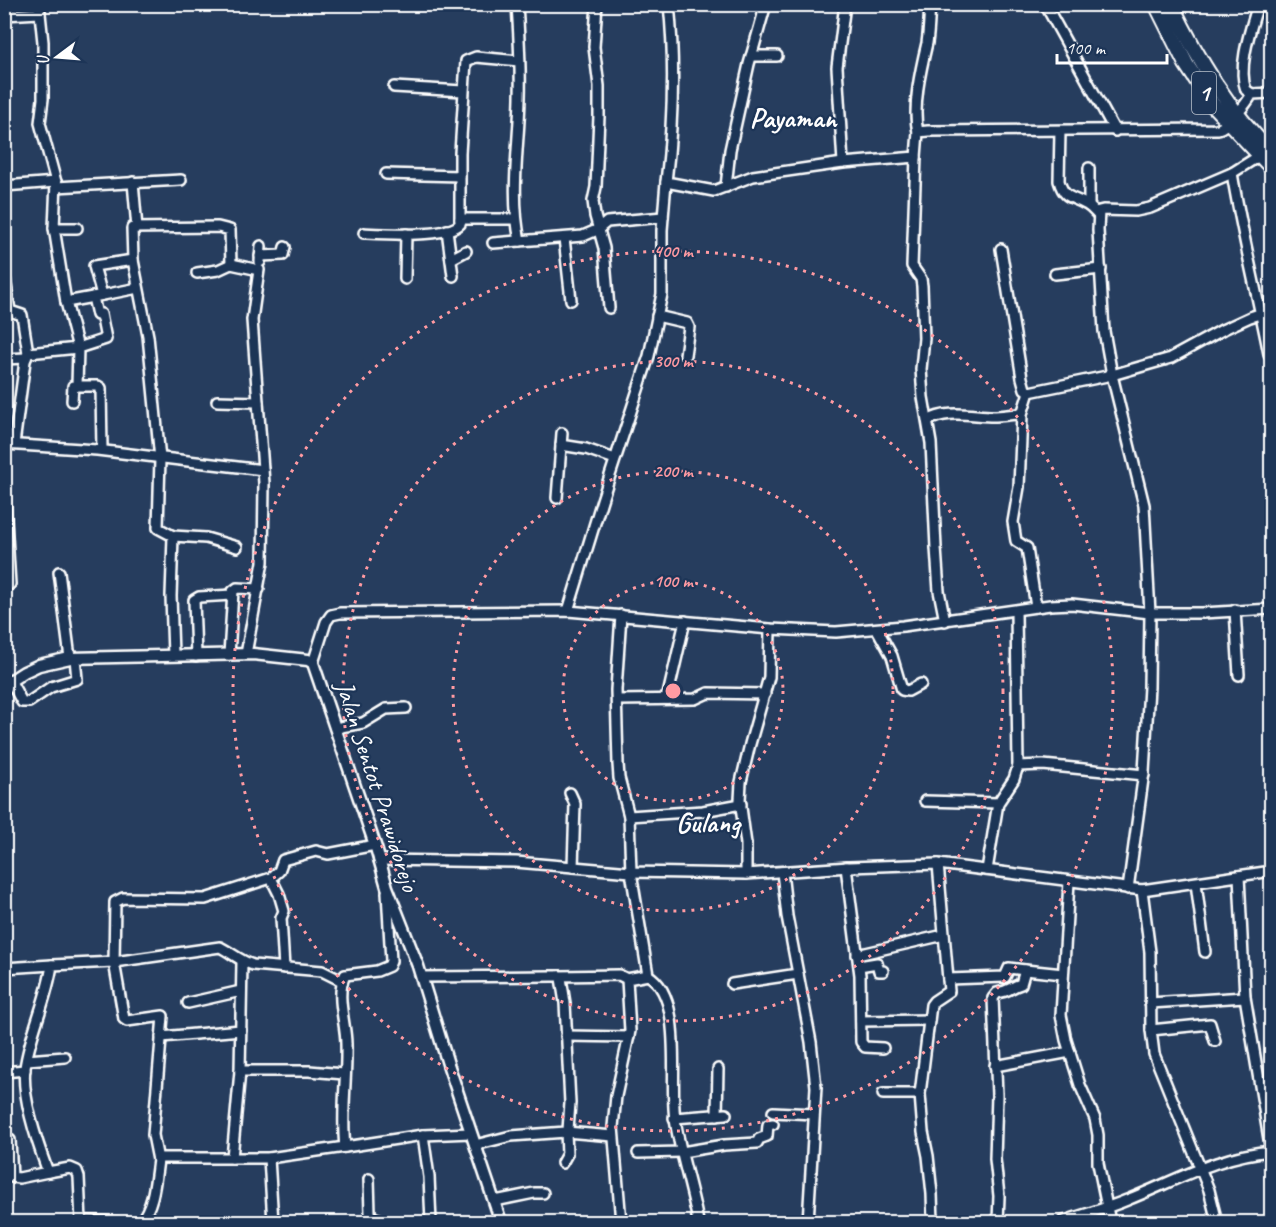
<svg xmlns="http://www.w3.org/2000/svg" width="1276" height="1227" font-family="Caveat,sans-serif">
  <rect width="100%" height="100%" fill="#263d5e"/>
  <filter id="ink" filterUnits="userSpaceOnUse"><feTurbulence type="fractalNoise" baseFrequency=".0167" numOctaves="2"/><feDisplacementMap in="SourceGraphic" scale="12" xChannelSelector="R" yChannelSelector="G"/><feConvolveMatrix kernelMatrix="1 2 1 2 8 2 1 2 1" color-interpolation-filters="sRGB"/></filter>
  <g filter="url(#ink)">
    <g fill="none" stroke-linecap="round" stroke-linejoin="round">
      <g stroke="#fff" stroke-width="14">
        <g id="minor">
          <path d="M517,4C519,35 521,67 520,98C519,146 510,193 520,241"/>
          <polyline points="597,4 594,47 599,86 599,116 596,187 593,201 595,216 604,248 609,308"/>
          <path d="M669,4C675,63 673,124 666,182L714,191L753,176L843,163L916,157L918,132L928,131L1218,129C1228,127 1247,103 1252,94L1272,93"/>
          <polyline points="1045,4 1115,131"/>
          <polyline points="4,15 40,13"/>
          <polyline points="751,56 777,56"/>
          <polyline points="394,87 463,91"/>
          <path d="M1252,94L1246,90C1237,67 1251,28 1258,4"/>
          <path d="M1060,131L1059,181C1065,201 1073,196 1087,205C1092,208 1095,212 1098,215"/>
          <path d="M918,132C912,107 921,68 927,43C929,30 929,17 930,4"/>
          <polyline points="916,157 912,266 921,279 922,286 924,338 921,369 923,397 931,443 936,548 939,591 945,621"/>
          <polyline points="843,163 837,67 845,4"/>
          <polyline points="1089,168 1089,206"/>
          <path d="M1232,173C1242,234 1257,293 1269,354"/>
          <polyline points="386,174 460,176"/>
          <polyline points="133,182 137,228"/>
          <polyline points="4,186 56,182"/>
          <polyline points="56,187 181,180"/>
          <polyline points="726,187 730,150 749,64 766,4"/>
          <polyline points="515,219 460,219 460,153 466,61 476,57 519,61"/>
          <polyline points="54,228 77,228"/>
          <polyline points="447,230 453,276"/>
          <path d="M364,233C383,234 447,238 460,224V219"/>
          <polyline points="564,238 571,300"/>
          <polyline points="493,243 583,236 597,230 607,222 663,217"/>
          <polyline points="1001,249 1022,378 1025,389 1029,392"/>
          <polyline points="260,256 283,255 285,247"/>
          <polyline points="451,259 466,251"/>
          <polyline points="260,262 261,246"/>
          <polyline points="4,271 10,311 22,315 28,353"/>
          <polyline points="197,273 218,270 231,264"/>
          <polyline points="1055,274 1101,269"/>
          <polyline points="405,279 406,234"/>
          <polyline points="102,295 94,266 133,260"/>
          <polyline points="66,302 93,297"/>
          <polyline points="657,316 687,323 689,327 685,355"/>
          <polyline points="4,359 26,358"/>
          <polyline points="77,386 98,386 101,388 102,450"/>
          <polyline points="72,401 73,386 77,386 78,348 106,339 101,314 97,315 93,297 138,288"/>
          <polyline points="217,401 258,402"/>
          <path d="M928,421C945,409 973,416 993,416C1003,416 1012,414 1022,414"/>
          <polyline points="4,444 97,450 263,470"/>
          <polyline points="14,444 25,361 28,353 78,348 66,302 54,228 56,182 40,123 43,99 43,42 39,4"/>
          <polyline points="561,445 586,449 615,459"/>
          <polyline points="4,487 10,584 4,588"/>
          <polyline points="557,498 562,433"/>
          <polyline points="173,536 206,538 237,547"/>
          <polyline points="59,572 70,658"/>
          <polyline points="1036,607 1027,548 1016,541 1013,522 1019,487 1022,414 1029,392 1112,375 1171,358 1224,329 1250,317 1272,310"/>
          <polyline points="1235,610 1239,675"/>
          <polyline points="568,611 602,500 649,356 662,294 662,230 666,182"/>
          <polyline points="621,615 616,690 618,764 619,778 629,816 631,872 648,975 627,979 630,1031 616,1096 613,1127 621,1222"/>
          <polyline points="877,629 892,656 902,690 908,691 921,684"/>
          <polyline points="173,655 171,596 173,536 158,528 160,459 148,336 133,260 132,228 218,227 230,230 231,264 259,270 252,320 264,483 263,562 246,654"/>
          <polyline points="229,655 233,591 237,588 259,589"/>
          <polyline points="196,656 194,600 199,597 232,595"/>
          <polyline points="313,663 326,622 331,615 340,613 568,611 770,629 836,632 903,626 1050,605 1072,604 1150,613 1144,505 1112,375 1104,331 1098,230 1099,211 1103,210 1136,211 1150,208 1232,173 1259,156"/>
          <polyline points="10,680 22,702 29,702 51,687 77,679 75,658"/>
          <polyline points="667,699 685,621"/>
          <polyline points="617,700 695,699 708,693 765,694"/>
          <polyline points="335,728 363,723 386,709 406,708"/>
          <polyline points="1018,766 1043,765 1144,775"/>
          <polyline points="570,793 575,804 573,867"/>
          <polyline points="925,801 998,803"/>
          <polyline points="629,816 703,811 741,804"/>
          <polyline points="379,860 516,862 631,872 746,874 849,867 938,864 1142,890 1272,871"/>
          <polyline points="846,867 860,975 861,1042 865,1047 883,1048"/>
          <polyline points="987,870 998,803 1014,779 1018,766 1016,611"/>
          <polyline points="782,872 787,916 811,1042 816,1087 808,1222"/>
          <polyline points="746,874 746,844 740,800 741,782 750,744 769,677 770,629"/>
          <polyline points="1239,876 1245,997 1271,1151"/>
          <polyline points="271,878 279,894 284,911 281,918 284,968"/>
          <polyline points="1069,882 1061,1015 1066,1040 1080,1085 1095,1119 1098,1135 1098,1163 1110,1222"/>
          <polyline points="1196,883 1205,952"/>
          <polyline points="1128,889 1144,772 1149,687 1150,613 1202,613 1272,609"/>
          <polyline points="1142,890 1150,952 1151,1030 1154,1054 1209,1190 1217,1222"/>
          <polyline points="857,955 944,935"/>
          <polyline points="859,966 877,963 879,971 883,971"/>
          <polyline points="4,968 52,965"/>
          <path d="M648,975C685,997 669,1081 675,1119C680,1154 692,1188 698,1222"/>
          <polyline points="559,976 619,975 627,979"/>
          <polyline points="422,977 553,976 559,976 561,978 565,1003 570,1103 568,1130 566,1132 511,1136 475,1145"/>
          <polyline points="948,979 1005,977 1009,968 1025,970"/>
          <polyline points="732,984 798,974"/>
          <polyline points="188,1003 241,991"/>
          <polyline points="1150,1003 1245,997"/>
          <polyline points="861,1021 929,1020"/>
          <polyline points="1151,1030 1210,1024 1215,1041"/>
          <polyline points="566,1036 629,1037"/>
          <polyline points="161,1037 241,1030"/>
          <polyline points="27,1060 65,1057"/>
          <polyline points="995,1066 1070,1052"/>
          <polyline points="240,1071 309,1071 344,1074"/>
          <polyline points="4,1072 25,1070"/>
          <polyline points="883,1094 920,1094"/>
          <polyline points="773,1112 814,1114"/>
          <polyline points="717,1115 718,1069"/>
          <polyline points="674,1118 726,1114"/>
          <polyline points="423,1135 429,1177 431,1222"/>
          <polyline points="10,1140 12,1177 19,1178 48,1172"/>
          <polyline points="345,1147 423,1135 471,1133"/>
          <polyline points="1269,1151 1272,1186"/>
          <polyline points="638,1153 682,1152 724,1145 757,1143 759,1139 767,1136 768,1125 773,1124"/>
          <polyline points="232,1158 240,1071 242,962"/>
          <polyline points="269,1158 273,1222"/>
          <polyline points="158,1160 153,1135 163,1016 127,1021 124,1019 114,962 115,902 123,898 205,899 271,878 279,871 283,860 316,851 328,854 375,845"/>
          <polyline points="562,1163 567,1154 566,1132 613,1136"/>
          <polyline points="369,1179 370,1213 373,1217 387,1222"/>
          <polyline points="495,1201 534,1193 543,1193"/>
          <path d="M81,1222L79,1177L77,1171L70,1168L48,1172C38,1145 21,1096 25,1068C30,1033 47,1000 52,965L114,962L220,947C232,953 240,961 253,965L322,971L342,981"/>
          <polyline points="86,1222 89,1221 117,1222"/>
          <path d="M140,1222C154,1206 155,1181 158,1160L160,1158H269L345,1147C341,1112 347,1079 346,1044C346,1022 335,996 345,975L377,971L389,966L391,961L387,892"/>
          <polyline points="933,1222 932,1194 928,1156 923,1132 920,1094 931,1005 934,1001 949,991 938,864"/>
          <path d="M998,1222L999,1196L995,1159L997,1095L993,998L997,993C1011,991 1010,987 1021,984L1025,970L1063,974"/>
          <path d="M1062,1222C1083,1214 1106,1209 1127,1200C1175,1181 1219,1155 1272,1151"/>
        </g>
      </g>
      <g stroke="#fff" stroke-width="15">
        <polyline id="major" points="4,685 24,672 39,665 70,658 253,654 308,660 313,663 376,848 387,887 418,966 448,1064 501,1222"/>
      </g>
      <g stroke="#fff" stroke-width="18">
        <g id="highway">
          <polyline points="1156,4 1186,64 1213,105 1272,168"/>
          <path d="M1171,4C1197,58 1228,111 1272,153"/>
        </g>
      </g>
      <use href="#minor" stroke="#1d3557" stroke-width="9"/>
      <use href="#major" stroke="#1d3557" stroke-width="10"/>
      <use href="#highway" stroke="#1d3557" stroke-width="14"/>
    </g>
  </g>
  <g fill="none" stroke="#ff9aa2" stroke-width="3" stroke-dasharray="3 6">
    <circle cx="673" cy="691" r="110"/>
    <circle cx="673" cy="691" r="220"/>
    <circle cx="673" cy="691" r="330"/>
    <circle cx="673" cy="691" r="440"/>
  </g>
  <g text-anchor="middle" stroke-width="4.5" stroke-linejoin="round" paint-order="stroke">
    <rect fill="#1d3557" stroke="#bbc2cd" stroke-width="1.5" x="1192" y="72" width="24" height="42" rx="4.5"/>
    <g font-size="24" font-weight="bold" fill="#fff">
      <text x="1204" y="101">1</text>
    </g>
    <g font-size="26" fill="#fff" stroke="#1d3557">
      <text transform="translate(378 786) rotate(72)" y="9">Jalan Sentot Prawidorejo</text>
    </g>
    <g font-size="28" font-weight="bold" fill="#fff" stroke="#1d3557">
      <text x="793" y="127">Payaman</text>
      <text x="708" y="832">Gulang</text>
    </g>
  </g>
  <circle cx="673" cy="691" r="9" fill="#ff9aa2" stroke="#1d3557" stroke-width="3"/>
  <g font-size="18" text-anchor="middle" font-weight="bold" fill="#ff9aa2" stroke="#1d3557" stroke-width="4.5" stroke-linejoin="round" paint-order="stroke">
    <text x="673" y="257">400 m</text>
    <text x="673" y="367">300 m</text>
    <text x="673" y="477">200 m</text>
    <text x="673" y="587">100 m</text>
  </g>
  <rect width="1276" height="1227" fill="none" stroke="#1d3557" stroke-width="24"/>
  <rect x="12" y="12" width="1252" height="1203" fill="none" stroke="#fff" stroke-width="2" filter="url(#ink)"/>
  <g transform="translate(57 57) rotate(254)" stroke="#1d3557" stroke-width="4.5" paint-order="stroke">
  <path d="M0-4.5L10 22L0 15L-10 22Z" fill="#ffffff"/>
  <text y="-9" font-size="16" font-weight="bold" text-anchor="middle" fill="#ffffff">U</text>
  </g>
  <path d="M1057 54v9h110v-9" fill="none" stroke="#ffffff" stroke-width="3"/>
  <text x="1066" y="54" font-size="18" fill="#ffffff" stroke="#1d3557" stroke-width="4.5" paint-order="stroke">100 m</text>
</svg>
